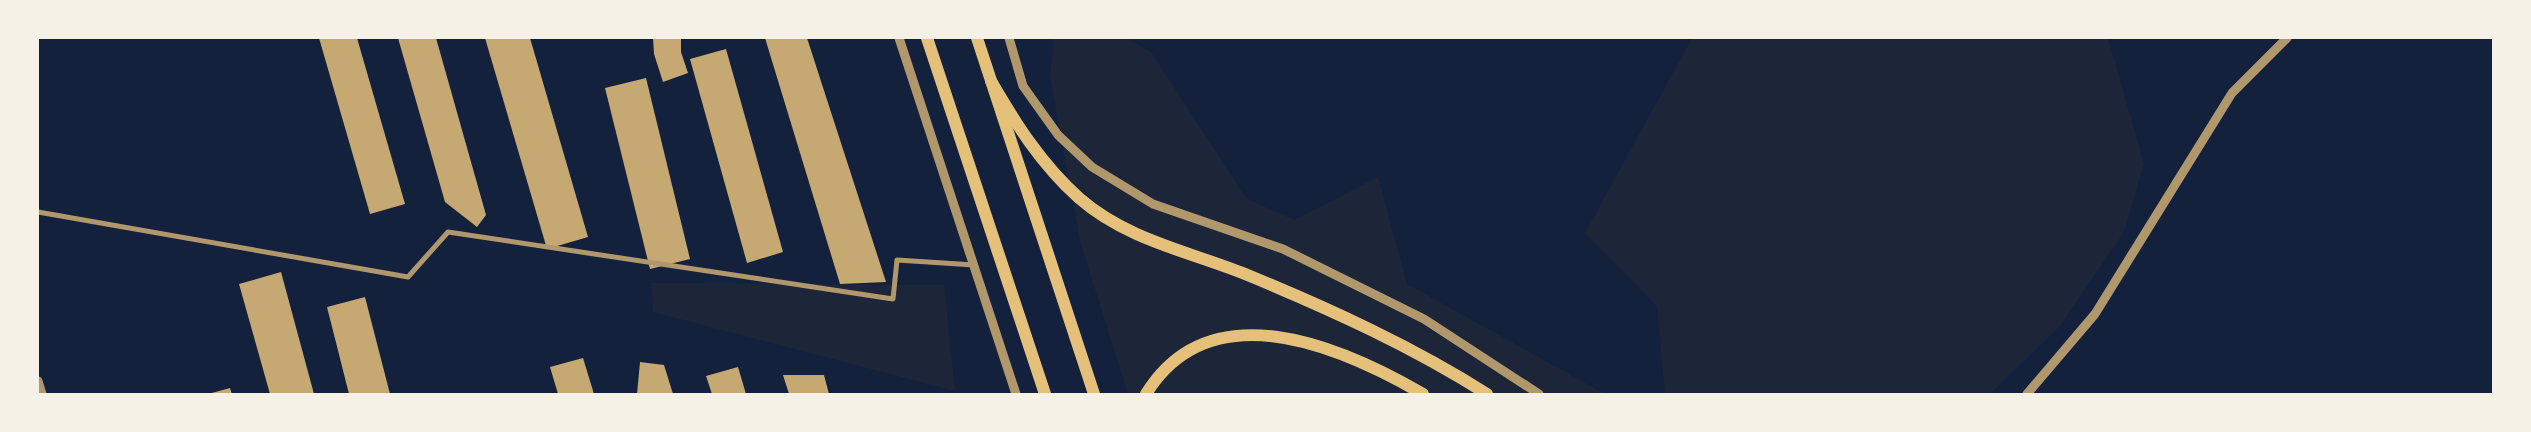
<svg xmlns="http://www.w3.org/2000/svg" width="2531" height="432" font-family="'PT Sans',sans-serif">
  <rect width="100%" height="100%" fill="#14213d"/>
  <g fill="#1d2539">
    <polygon points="1054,38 1126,38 1151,52 1246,198 1294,220 1378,177 1407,284 1605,394 1128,394 1080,241 1050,76"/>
    <polygon points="1692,38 2108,38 2144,164 2124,232 2059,327 1990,394 1665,394 1657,306 1585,233"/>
    <polygon points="651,283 944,285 955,391 653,312"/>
  </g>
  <g fill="#c6a872">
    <polygon points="319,38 357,38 405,204 370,214"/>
    <polygon points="398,38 436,38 486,215 477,227 445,202"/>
    <polygon points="485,38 530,38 588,237 547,249"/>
    <polygon points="653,38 681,38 681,52 688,73 663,82 654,54"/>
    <polygon points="765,38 807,38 886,282 840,284"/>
    <polygon points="726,49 783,252 747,263 690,59"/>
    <polygon points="646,78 690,259 650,269 605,88"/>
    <polygon points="281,272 314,394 270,394 239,284"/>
    <polygon points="365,297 390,394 349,394 327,307"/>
    <polygon points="583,358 594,394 558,394 550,367"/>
    <polygon points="640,362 664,365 673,394 637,394"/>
    <polygon points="738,367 746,394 712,394 706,376"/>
    <polygon points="783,375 824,375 829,394 789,394"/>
    <polygon points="230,388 232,394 208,394"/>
  </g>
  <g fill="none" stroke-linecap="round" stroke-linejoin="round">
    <polyline stroke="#b1986c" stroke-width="5" points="38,212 408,277 448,232 893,299 897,260 974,265"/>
    <g stroke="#b1986c" stroke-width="9">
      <polyline points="899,38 1016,394"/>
      <polyline points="1009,38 1023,86 1058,135 1092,167 1153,204 1283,249 1424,319 1539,394"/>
      <polyline points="38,381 42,394"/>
      <polyline points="2027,394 2095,314 2232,93 2287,38"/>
    </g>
    <g stroke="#e5c07b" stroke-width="12">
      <polyline points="927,38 1045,394"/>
      <polyline points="977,38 1094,394"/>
      <path d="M991,81C1016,124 1041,164 1079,198C1128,241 1192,252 1250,276C1332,310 1413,347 1487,394"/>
      <path d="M1146,394C1210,290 1340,346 1423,394"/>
    </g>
  </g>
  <rect width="2531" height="432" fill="none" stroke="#f6f1e7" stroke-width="78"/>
</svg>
